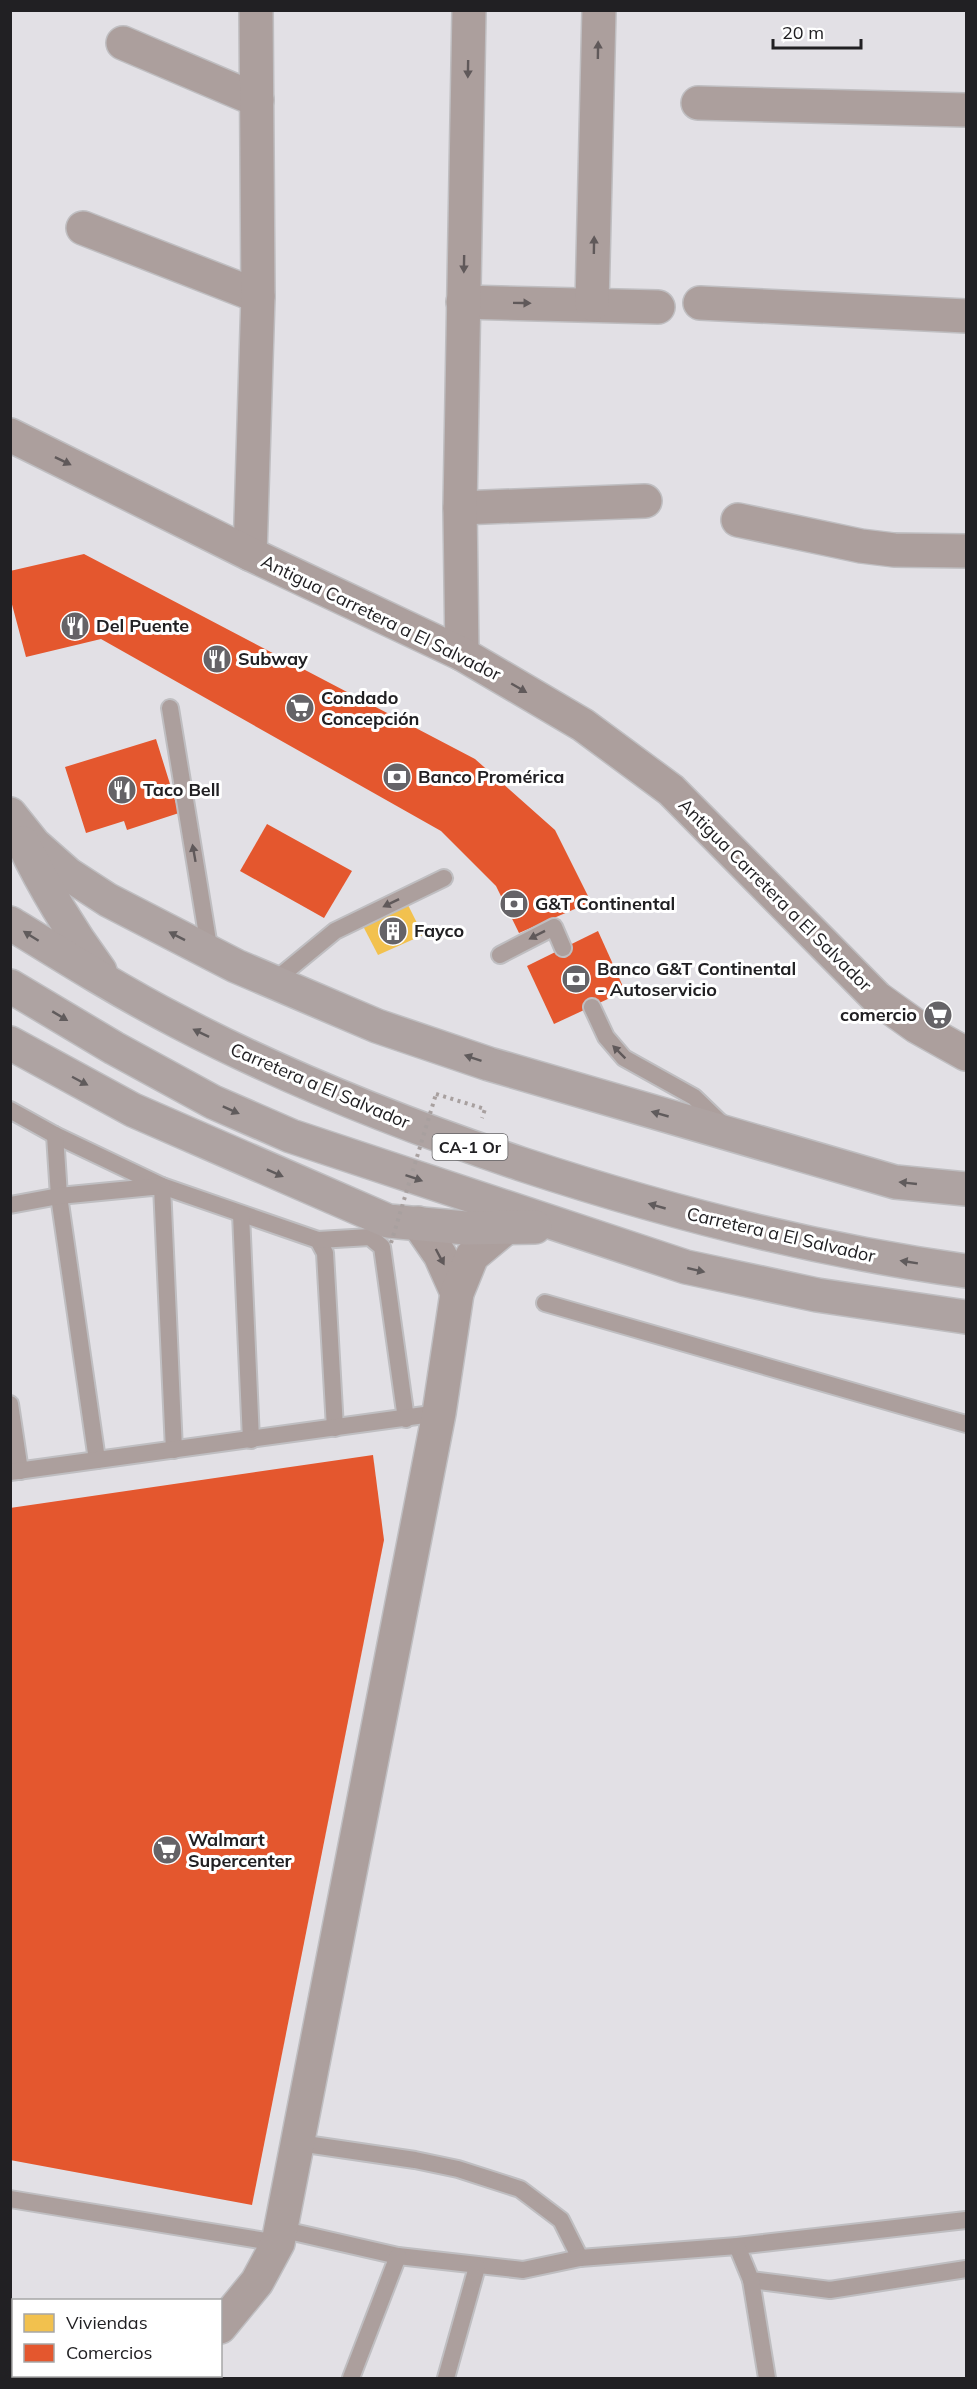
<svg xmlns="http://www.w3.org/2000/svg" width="977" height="2389" font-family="Mulish,sans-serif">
  <rect width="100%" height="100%" fill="#e2e0e5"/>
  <polygon fill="#f2c14e" points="408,905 423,935 378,955 363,926"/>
  <g fill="#e4572e">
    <polygon points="84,554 475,759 555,830 591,902 519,933 496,886 441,831 101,639 26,657 10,597 10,571"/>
    <polygon points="156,739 179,813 127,830 124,821 86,833 65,767"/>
    <polygon points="267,824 352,871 324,918 240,871"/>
    <polygon points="598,931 625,991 554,1024 527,966"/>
    <polygon points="373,1455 384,1540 252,2205 10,2160 10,1508"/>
  </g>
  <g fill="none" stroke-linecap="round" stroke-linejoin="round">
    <g stroke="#bfbec1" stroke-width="20">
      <g id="service">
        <polyline points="170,708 210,953"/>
        <polyline points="500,955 554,927 563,948"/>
        <polyline points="273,982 335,931 444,878"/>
        <polyline points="592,1007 606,1037 624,1058 694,1097 724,1126"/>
        <polyline points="10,1110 55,1135 162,1186 318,1240 325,1253 335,1428"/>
        <polyline points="55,1135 59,1196 97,1460"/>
        <polyline points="10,1205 59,1196 162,1186 174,1450"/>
        <polyline points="241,1214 251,1440"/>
        <polyline points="318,1240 370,1237 382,1247 406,1419"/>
        <polyline points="545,1303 966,1424"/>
        <polyline points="10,1404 20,1471"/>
        <polyline points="10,1472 439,1413"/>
        <polyline points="299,2143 415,2160 458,2169 520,2189 561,2220 580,2258"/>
        <polyline points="10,2199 278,2243"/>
        <polyline points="280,2229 398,2256 523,2270 580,2258 737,2246 966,2220"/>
        <polyline points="737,2246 751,2280 830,2290 966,2269"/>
        <polyline points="751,2280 767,2378"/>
        <polyline points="351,2378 398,2256"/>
        <polyline points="446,2378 477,2267"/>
      </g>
    </g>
    <g stroke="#bfbec1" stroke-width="36">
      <g id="minor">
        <polyline points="123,43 257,100"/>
        <polyline points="698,103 966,110"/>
        <polyline points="83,228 258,296"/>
        <polyline points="463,302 658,307"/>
        <polyline points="700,303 966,316"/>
        <polyline points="592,304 599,10"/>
        <polyline points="460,508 645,501"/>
        <polyline points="738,520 861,546 894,550 966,551"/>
        <polyline points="250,554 258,296 256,10"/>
        <polyline points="462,654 460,508 469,10"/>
      </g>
    </g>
    <g stroke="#bfbec1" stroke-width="36">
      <g id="tertiary">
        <polyline points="10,435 250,554 462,654 583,725 671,790 877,998 916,1026 966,1054"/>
        <polyline points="418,1223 440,1255 457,1293"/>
        <polyline points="220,2327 257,2282 278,2243 439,1413 457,1293 472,1256 508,1226"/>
        <polyline points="152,2378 157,2376"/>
      </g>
    </g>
    <g stroke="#bfbec1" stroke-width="36">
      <g id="trunk">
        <polyline points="10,814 34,844 68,874 108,900 236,966 377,1026 489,1064 895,1182 966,1189"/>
        <path d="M23,843C45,889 70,930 100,971"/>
        <path d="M10,923C65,957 121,992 179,1022C288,1079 405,1125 521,1164C667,1212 814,1250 966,1271"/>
        <polyline points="10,986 114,1048 213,1102 291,1136 686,1267 817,1295 966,1317"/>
        <polyline points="10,1043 133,1110 388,1221 466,1228 535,1227"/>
      </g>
    </g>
    <polyline stroke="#a8a09f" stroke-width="4" stroke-dasharray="3 4.5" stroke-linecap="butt" points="436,1094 485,1109 482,1118"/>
    <use href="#service" stroke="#ac9f9d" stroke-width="16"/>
    <use href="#minor" stroke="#ac9f9d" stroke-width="33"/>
    <use href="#tertiary" stroke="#ac9f9d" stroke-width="33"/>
    <use href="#trunk" stroke="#aea3a2" stroke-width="33"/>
    <polyline stroke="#a8a09f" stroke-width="4" stroke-dasharray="3 4.5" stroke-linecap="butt" points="391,1243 436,1094"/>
  </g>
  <defs><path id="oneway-solid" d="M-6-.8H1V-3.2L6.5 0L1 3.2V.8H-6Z" transform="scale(1.5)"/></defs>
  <g fill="#60595a">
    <use href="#oneway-solid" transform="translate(598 50) rotate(-89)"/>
    <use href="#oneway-solid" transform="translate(468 69) rotate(91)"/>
    <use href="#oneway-solid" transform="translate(594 245) rotate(-89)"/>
    <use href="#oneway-solid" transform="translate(464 264) rotate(91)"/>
    <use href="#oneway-solid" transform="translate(522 303) rotate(1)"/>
    <use href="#oneway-solid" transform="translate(63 461) rotate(26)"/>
    <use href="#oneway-solid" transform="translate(519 688) rotate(30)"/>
    <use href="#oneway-solid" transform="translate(194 853) rotate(-100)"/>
    <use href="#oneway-solid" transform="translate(391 903) rotate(154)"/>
    <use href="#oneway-solid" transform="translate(537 935) rotate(153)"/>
    <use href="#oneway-solid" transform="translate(619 1052) rotate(-135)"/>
    <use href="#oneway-solid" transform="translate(440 1257) rotate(62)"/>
  </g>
  <g fill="#605b5c">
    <use href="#oneway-solid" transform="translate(31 936) rotate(-148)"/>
    <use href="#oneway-solid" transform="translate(177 936) rotate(-153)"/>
    <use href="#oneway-solid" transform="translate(60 1016) rotate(31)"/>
    <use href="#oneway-solid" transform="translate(201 1033) rotate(-154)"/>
    <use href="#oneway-solid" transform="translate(473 1058) rotate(-161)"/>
    <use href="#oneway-solid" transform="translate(80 1081) rotate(28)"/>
    <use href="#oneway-solid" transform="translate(231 1110) rotate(24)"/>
    <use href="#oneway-solid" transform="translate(660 1114) rotate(-164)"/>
    <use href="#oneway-solid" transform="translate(275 1173) rotate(24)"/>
    <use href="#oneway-solid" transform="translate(414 1178) rotate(19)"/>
    <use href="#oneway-solid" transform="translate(908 1183) rotate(-174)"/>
    <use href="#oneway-solid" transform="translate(657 1206) rotate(-164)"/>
    <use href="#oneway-solid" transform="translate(909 1262) rotate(-171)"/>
    <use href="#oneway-solid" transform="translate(696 1270) rotate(13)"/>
  </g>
  <defs>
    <g id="restaurant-disc" transform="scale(1.5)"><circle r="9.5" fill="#656367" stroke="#fff"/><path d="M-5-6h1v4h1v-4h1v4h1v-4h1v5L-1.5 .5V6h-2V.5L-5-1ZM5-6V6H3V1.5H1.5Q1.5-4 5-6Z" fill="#fff"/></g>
    <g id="supermarket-disc" transform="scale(1.5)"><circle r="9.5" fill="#656367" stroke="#fff"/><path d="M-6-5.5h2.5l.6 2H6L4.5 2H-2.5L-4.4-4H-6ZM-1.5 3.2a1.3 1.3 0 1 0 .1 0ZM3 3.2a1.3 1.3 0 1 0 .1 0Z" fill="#fff"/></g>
    <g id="bank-disc" transform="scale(1.5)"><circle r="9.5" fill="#656367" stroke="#fff"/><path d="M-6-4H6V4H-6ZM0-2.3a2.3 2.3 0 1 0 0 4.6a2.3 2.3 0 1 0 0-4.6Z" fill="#fff"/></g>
    <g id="building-disc" transform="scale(1.5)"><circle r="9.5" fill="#656367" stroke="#fff"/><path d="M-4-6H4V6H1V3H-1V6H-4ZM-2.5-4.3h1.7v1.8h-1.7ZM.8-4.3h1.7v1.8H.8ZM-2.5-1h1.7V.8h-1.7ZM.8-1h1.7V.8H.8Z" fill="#fff"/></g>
  </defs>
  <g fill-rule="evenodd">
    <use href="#restaurant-disc" x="75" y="626"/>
    <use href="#restaurant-disc" x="217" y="659"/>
    <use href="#supermarket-disc" x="300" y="708"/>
    <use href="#bank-disc" x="397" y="777"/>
    <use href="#restaurant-disc" x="122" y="790"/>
    <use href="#bank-disc" x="514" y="904"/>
    <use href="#building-disc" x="393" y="931"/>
    <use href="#bank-disc" x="576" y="979"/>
    <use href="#supermarket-disc" x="938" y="1015"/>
    <use href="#supermarket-disc" x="167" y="1850"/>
  </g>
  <g text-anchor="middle" stroke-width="6" stroke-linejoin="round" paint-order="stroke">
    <rect fill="#fff" stroke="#646365" stroke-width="1.5" x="432.5" y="1134" width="75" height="26" rx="4.5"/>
    <g font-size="16" font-weight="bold" fill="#212023">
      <text x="470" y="1153">CA-1 Or</text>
    </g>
    <g font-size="18" fill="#212023" stroke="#fff">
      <text transform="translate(381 618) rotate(26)" y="6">Antigua Carretera a El Salvador</text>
      <text transform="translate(775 895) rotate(45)" y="6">Antigua Carretera a El Salvador</text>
      <text transform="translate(320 1086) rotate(23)" y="6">Carretera a El Salvador</text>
      <text transform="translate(781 1235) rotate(13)" y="6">Carretera a El Salvador</text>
    </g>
    <g font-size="18" font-weight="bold" fill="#212023" stroke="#fff" text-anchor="start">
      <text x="96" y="632">Del Puente</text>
      <text x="238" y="665">Subway</text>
      <text x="321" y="704">Condado<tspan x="321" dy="21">Concepción</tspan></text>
      <text x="418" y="783">Banco Promérica</text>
      <text x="143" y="796">Taco Bell</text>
      <text x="535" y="910">G&amp;T Continental</text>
      <text x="414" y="937">Fayco</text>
      <text x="597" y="975">Banco G&amp;T Continental<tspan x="597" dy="21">- Autoservicio</tspan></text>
      <text x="917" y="1021" text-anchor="end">comercio</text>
      <text x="188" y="1846">Walmart<tspan x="188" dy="21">Supercenter</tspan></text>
    </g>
  </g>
  <rect width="977" height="2389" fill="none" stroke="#212023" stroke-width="24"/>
  <rect x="12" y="2299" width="210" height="78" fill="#ffffff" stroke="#a6a6a7" stroke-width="1.5"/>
  <rect x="24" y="2314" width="30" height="18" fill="#f2c14e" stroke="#a6a6a7" stroke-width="1.5"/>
  <text x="66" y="2329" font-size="18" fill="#212023">Viviendas</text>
  <rect x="24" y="2344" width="30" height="18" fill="#e4572e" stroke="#a6a6a7" stroke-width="1.5"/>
  <text x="66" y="2359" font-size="18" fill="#212023">Comercios</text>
  <path d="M773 39v9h88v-9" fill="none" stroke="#212023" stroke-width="3"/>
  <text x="782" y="39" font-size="18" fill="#212023" stroke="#ffffff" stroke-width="4.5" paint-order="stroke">20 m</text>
</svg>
